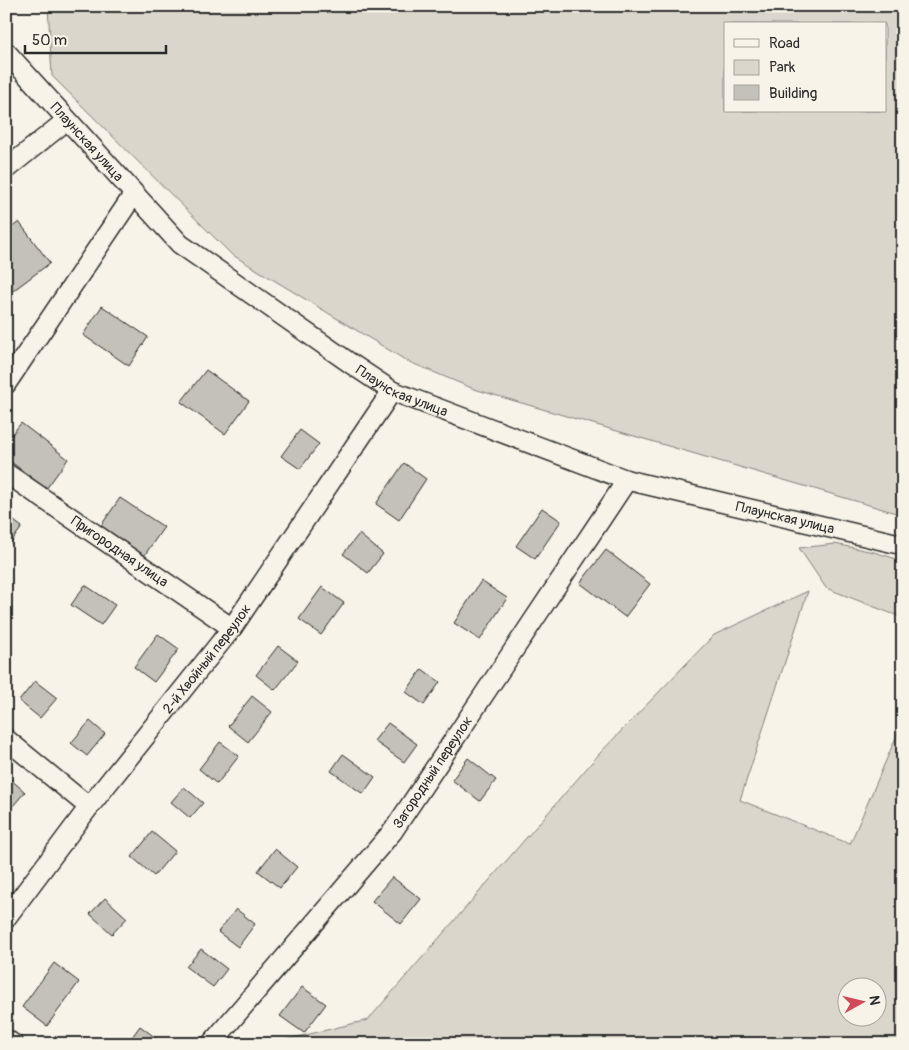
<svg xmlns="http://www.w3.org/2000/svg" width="909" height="1050" font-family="Pangolin,sans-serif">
  <rect width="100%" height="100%" fill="#f7f3e8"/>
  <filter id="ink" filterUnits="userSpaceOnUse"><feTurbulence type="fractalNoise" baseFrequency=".02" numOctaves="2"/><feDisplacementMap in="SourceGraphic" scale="10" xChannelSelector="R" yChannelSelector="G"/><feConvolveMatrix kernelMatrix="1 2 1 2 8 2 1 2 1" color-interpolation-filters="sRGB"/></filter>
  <g filter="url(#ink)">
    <g fill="#dad6cc" stroke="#82807c" fill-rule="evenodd">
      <path d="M48,6H903V515L474,389L407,361L231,254L52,76ZM725,24H885V111H725Z"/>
      <polygon points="835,544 874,552 903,561 903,618 826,588 799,548"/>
      <path d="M808,591L740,800L850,844L903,721V1044H268L368,1020L600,753L714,635ZM846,988H876V1018H846Z"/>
    </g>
    <g fill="#c4c1b9" stroke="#2b2b2b">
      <polygon points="19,222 50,263 6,296 6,232"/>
      <polygon points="102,306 148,337 129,366 83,335"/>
      <polygon points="206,370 249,401 225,434 181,402"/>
      <polygon points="21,423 68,459 46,489 6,458 6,442"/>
      <polygon points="300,430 319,444 300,469 281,456"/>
      <polygon points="404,463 426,479 399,520 376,504"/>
      <polygon points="120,498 164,527 144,556 100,527"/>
      <polygon points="542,508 561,521 535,559 516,546"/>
      <polygon points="6,515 22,527 6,549"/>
      <polygon points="359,534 383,554 368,573 343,554"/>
      <polygon points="606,550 650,584 625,617 580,583"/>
      <polygon points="481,581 507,598 480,640 454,623"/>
      <polygon points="85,585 115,605 101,625 71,605"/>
      <polygon points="322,587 344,603 321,635 299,619"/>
      <polygon points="158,634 179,649 154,682 134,667"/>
      <polygon points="278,646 298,661 275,690 256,675"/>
      <polygon points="422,669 440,682 424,705 406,692"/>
      <polygon points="35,681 57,698 40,718 19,701"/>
      <polygon points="252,696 272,712 248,742 228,726"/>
      <polygon points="90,721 105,734 87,756 71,743"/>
      <polygon points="388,723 417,744 404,762 374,741"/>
      <polygon points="220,742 239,756 217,784 199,769"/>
      <polygon points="343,754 375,777 363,794 331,771"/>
      <polygon points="468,758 496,780 480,801 452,780"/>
      <polygon points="9,778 25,792 6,814 6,781"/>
      <polygon points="184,787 203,803 190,818 171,802"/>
      <polygon points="152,832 175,851 154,876 132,857"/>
      <polygon points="275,849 297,867 280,888 258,871"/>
      <polygon points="392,877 421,899 401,924 372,901"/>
      <polygon points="105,898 127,918 112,934 90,914"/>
      <polygon points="236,909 255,924 238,947 218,932"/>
      <polygon points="201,949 227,969 213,987 186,967"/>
      <polygon points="54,963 79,982 47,1026 22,1007"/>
      <polygon points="302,987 326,1004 304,1033 280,1016"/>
      <polygon points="140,1026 164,1044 127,1044"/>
    </g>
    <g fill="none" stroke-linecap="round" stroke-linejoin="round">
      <g stroke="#2b2b2b" stroke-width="22">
        <g id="minor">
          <path id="s1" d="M6,52L180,244L350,363L392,391L627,480L903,545"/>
          <polyline points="6,169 67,120"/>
          <polyline points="6,384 134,194"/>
          <path id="s2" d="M6,473L232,628"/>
          <polyline points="6,739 89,807"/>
          <path id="s3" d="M6,918L89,807L232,628L392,391"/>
          <polyline points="6,1039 13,1044"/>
          <path id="s4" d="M211,1044L393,831L627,480"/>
        </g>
      </g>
      <use href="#minor" stroke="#f7f3e8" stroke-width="19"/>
    </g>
  </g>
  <g text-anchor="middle" stroke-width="4" stroke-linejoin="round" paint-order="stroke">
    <g font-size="14" fill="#2b2b2b" stroke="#f7f3e8">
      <text dy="5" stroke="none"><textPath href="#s1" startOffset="121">Плаунская улица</textPath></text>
      <text dy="5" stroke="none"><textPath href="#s1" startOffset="526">Плаунская улица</textPath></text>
      <text dy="5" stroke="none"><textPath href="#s1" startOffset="931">Плаунская улица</textPath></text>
      <text dy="5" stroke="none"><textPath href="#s2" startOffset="138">Пригородная улица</textPath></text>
      <text dy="5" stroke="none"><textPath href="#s3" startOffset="328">2-й Хвойный переулок</textPath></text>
      <text dy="5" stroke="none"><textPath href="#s4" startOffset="351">Загородный переулок</textPath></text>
    </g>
  </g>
  <rect width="909" height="1050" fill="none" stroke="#f7f3e8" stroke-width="25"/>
  <rect x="12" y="12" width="884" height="1025" fill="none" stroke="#2b2b2b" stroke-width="2" filter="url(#ink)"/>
  <rect x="724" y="22" width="162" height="90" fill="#f7f3e8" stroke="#a5a39c"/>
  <rect x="734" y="39" width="25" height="8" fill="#f7f3e8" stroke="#a5a39c"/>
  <text x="769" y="48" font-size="15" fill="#2b2b2b">Road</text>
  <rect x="734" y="60" width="25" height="15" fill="#dad6cc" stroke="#a5a39c"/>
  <text x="769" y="72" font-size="15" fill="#2b2b2b">Park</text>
  <rect x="734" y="85" width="25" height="15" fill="#c4c1b9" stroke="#a5a39c"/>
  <text x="769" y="98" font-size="15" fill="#2b2b2b">Building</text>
  <g transform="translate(862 1002) rotate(82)"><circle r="24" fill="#f7f3e8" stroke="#a5a39c"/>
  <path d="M0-4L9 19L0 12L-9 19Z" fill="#d1495b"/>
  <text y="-8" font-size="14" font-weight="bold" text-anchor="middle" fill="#2b2b2b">N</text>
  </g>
  <path d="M25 45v8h141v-8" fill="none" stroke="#2b2b2b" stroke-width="2.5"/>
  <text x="32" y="45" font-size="15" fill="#2b2b2b" stroke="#f7f3e8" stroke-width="4" paint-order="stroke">50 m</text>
</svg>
